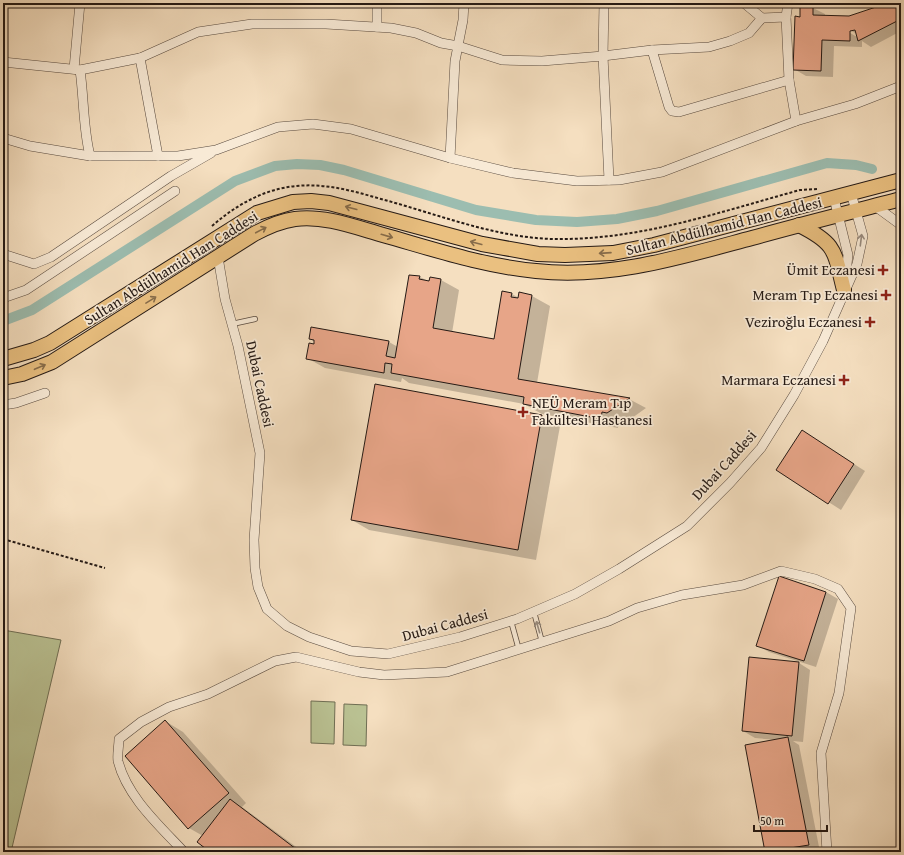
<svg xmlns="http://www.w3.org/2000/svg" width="904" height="855" font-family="'Gentium Book Plus',serif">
  <rect width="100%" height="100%" fill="#f5dfc0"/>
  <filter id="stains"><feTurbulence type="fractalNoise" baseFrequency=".005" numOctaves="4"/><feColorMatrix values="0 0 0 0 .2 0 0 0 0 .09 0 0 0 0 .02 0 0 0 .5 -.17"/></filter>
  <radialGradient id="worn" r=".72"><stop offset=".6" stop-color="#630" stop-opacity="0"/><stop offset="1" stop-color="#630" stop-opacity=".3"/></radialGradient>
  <g fill="#bac293" stroke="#6f6e54">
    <polygon points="3,630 61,640 11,852 3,852"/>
    <polygon points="311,701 335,702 334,744 311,743"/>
    <polygon points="344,704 367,705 366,746 343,745"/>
  </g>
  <g fill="#0003" fill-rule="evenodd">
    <path d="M882,3H901V31L871,47L862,41V47L834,46L833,77L806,76L794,69L801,18L813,8L825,14V17H850L883,6ZM846,28L857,34V37L845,30Z"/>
    <polygon points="410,276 420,277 430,282 431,278 441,280 459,290 452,333 495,340 512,294 519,298 520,294 532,296 550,306 537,383 629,399 646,408 625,423 619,422 618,428 542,414 524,404 409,383 402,378 401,382 325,368 307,358 315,342 310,339 389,342 398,347"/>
    <polygon points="542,416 560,426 536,560 369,530 352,520"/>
    <polygon points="802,431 865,471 841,510 777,469"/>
    <polygon points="826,592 838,599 816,667 769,652 757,645"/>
    <polygon points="799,663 810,670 803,742 793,741 799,745 820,852 766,852 746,746 777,740 755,738 743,731"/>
    <polygon points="165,721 183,732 246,803 242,807 303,852 212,852 203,836 189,828"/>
  </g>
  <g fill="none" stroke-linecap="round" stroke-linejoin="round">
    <polyline stroke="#9cbdb0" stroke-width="10" points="3,321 32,310 235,181 275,166 297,164 320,165 344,170 476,210 536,220 577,222 617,219 657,211 827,163 856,165 872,169"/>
  </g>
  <g fill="#e7a588" stroke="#241914">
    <polygon points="881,3 901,3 901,19 858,41 855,30 850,31 850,41 822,40 821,71 793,70 795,16 800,17 800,6 813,7 813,15 849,16 882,5"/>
    <polygon points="409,275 420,276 419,279 429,281 430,277 441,279 433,328 494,339 502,291 512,293 511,297 518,298 519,292 532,295 518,379 630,398 607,413 602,412 601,419 523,404 524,397 391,373 392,364 385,363 384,373 306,359 309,343 314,344 314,340 309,339 311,327 389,341 386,356 395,358"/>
    <polygon points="375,384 542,415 518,550 351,520"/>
    <polygon points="802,430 854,464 828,504 776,470"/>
    <polygon points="779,576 826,592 804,661 756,646"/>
    <polygon points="749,657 799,662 792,736 742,731"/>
    <polygon points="165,720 229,793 188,829 125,756"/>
    <polygon points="788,737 809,845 765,852 745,745"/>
    <polygon points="230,799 300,852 210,852 197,842"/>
    <polygon points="744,848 744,852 718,852"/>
  </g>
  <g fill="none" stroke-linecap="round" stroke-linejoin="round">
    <g stroke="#584a3f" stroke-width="6">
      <g id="service">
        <polyline points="232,324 255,319"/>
        <polyline points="534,612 542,642"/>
        <polyline points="511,621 519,650"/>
      </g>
    </g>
    <g stroke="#584a3f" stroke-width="10">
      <g id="minor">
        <polyline points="604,3 603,56 652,50 709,47 730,41 749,33 762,18"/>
        <polyline points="744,3 762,18 786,17 789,80 796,121"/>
        <polyline points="786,17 788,3"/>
        <polyline points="377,27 377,3"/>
        <polyline points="652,50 669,107 672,111 679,112 789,80"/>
        <polyline points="140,58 158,156"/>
        <polyline points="3,62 80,70 140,58 198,32 252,24 326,24 391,28 416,33 441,43 458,46 502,60 542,61 603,56 609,180"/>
        <polyline points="74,69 80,3"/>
        <path d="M80,70C84,98 83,128 90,156"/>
        <polyline points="3,138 30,146 90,156 178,156 216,150 278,127 313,124 351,129 450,158 513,173 577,181 619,180 662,172 796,121 855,104 901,86"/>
        <polyline points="450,158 455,61 463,20 464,3"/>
        <polyline points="834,198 848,255 845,282"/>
        <polyline points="875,206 901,225"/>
        <polyline points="3,254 34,264 51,257 171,176 211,153"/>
        <polyline points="218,257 225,299 238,346 260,453 254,540 255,568 258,587 267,609 287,626 309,637 351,651 388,654 460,637 517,619 575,594 619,569 687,526 730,483 761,448 794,395 823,341 857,264 863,236 851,193"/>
        <polyline points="3,298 26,290 175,191"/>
        <polyline points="3,405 16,403 45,393"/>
        <path d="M184,852C160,826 127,797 118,761C117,754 119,746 119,739L141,722L169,707L208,694L275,661L296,657L359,672L384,675L447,672L609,621L637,608L682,595L743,585L781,571L815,579L838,589L851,608L839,693L821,753L827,852"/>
      </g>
    </g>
    <g stroke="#241914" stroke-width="16">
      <g id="primary">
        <path d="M799,225C837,244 834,251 844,290"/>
        <polyline points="3,359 34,350 50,343 257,213 293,202 311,201 329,203 482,244 538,254 565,255 613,253 654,245 901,180"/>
        <path d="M3,378L22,374L52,362L254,234C267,227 280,221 295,219C324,215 355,227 383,235C433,249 483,266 536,271C610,279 681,257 752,238C802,224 851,212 901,199"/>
      </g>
    </g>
    <g stroke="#241914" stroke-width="2" stroke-dasharray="3 2" stroke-linecap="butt">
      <path d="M212,226C236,205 264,189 296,186C326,183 353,191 381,199C441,215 503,241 566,239C646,238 723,211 800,190L818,189"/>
      <polyline points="3,539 105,568"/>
    </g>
    <use href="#service" stroke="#f8ead6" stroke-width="4.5"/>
    <use href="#minor" stroke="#f8ead6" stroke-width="9"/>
    <use href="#primary" stroke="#eac080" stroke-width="14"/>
  </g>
  <defs><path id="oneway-shaft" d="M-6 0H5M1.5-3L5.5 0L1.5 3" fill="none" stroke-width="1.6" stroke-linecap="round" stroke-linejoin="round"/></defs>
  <g stroke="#876c4a">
    <use href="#oneway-shaft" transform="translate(351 208) rotate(-165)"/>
    <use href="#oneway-shaft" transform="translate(261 230) rotate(-28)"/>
    <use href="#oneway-shaft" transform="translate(387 236) rotate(16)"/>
    <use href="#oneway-shaft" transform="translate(476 243) rotate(-165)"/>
    <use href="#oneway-shaft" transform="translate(605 253) rotate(176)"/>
    <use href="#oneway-shaft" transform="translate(151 300) rotate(-32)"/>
    <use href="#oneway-shaft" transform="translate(40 367) rotate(-23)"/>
  </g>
  <g stroke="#998c7f">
    <use href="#oneway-shaft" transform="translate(861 240) rotate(-83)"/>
    <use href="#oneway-shaft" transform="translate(538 627) rotate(-106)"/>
  </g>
  <g fill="#8f2418" stroke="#f8ead6" stroke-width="1.5">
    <path d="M881 264h4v4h4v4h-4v4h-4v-4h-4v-4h4z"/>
    <path d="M884 289h4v4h4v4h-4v4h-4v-4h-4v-4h4z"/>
    <path d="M868 316h4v4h4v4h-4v4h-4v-4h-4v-4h4z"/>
    <path d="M842 374h4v4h4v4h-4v4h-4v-4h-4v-4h4z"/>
    <path d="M521 406h4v4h4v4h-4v4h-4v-4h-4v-4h4z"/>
  </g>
  <g text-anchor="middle" stroke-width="3.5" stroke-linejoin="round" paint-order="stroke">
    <g font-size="15" fill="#241914" stroke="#f8ead6">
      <text transform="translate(724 226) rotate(-14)" y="5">Sultan Abdülhamid Han Caddesi</text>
      <text transform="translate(171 268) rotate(-32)" y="5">Sultan Abdülhamid Han Caddesi</text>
      <text transform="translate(260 384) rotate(78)" y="5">Dubai Caddesi</text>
      <text transform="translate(724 465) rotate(-48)" y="5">Dubai Caddesi</text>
      <text transform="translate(445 625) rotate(-15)" y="5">Dubai Caddesi</text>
    </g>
    <g font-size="15" fill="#241914" stroke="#f8ead6" text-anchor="end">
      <text x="875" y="275">Ümit Eczanesi</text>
      <text x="878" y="300">Meram Tıp Eczanesi</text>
      <text x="862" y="327">Veziroğlu Eczanesi</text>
      <text x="836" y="385">Marmara Eczanesi</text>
      <text x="532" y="408" text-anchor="start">NEÜ Meram Tıp<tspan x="532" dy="17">Fakültesi Hastanesi</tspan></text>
    </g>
  </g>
  <rect width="904" height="855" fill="none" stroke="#f5dfc0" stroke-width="16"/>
  <rect x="4" y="4" width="896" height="847" fill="none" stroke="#241914" stroke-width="2"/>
  <rect x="8" y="8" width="888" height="839" fill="none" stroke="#241914"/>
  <path d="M754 825v6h73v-6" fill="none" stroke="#241914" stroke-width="2"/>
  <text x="760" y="825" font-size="12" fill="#241914" stroke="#f8ead6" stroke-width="3" paint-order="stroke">50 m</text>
  <rect width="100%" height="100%" filter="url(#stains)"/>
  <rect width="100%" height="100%" fill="url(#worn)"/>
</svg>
